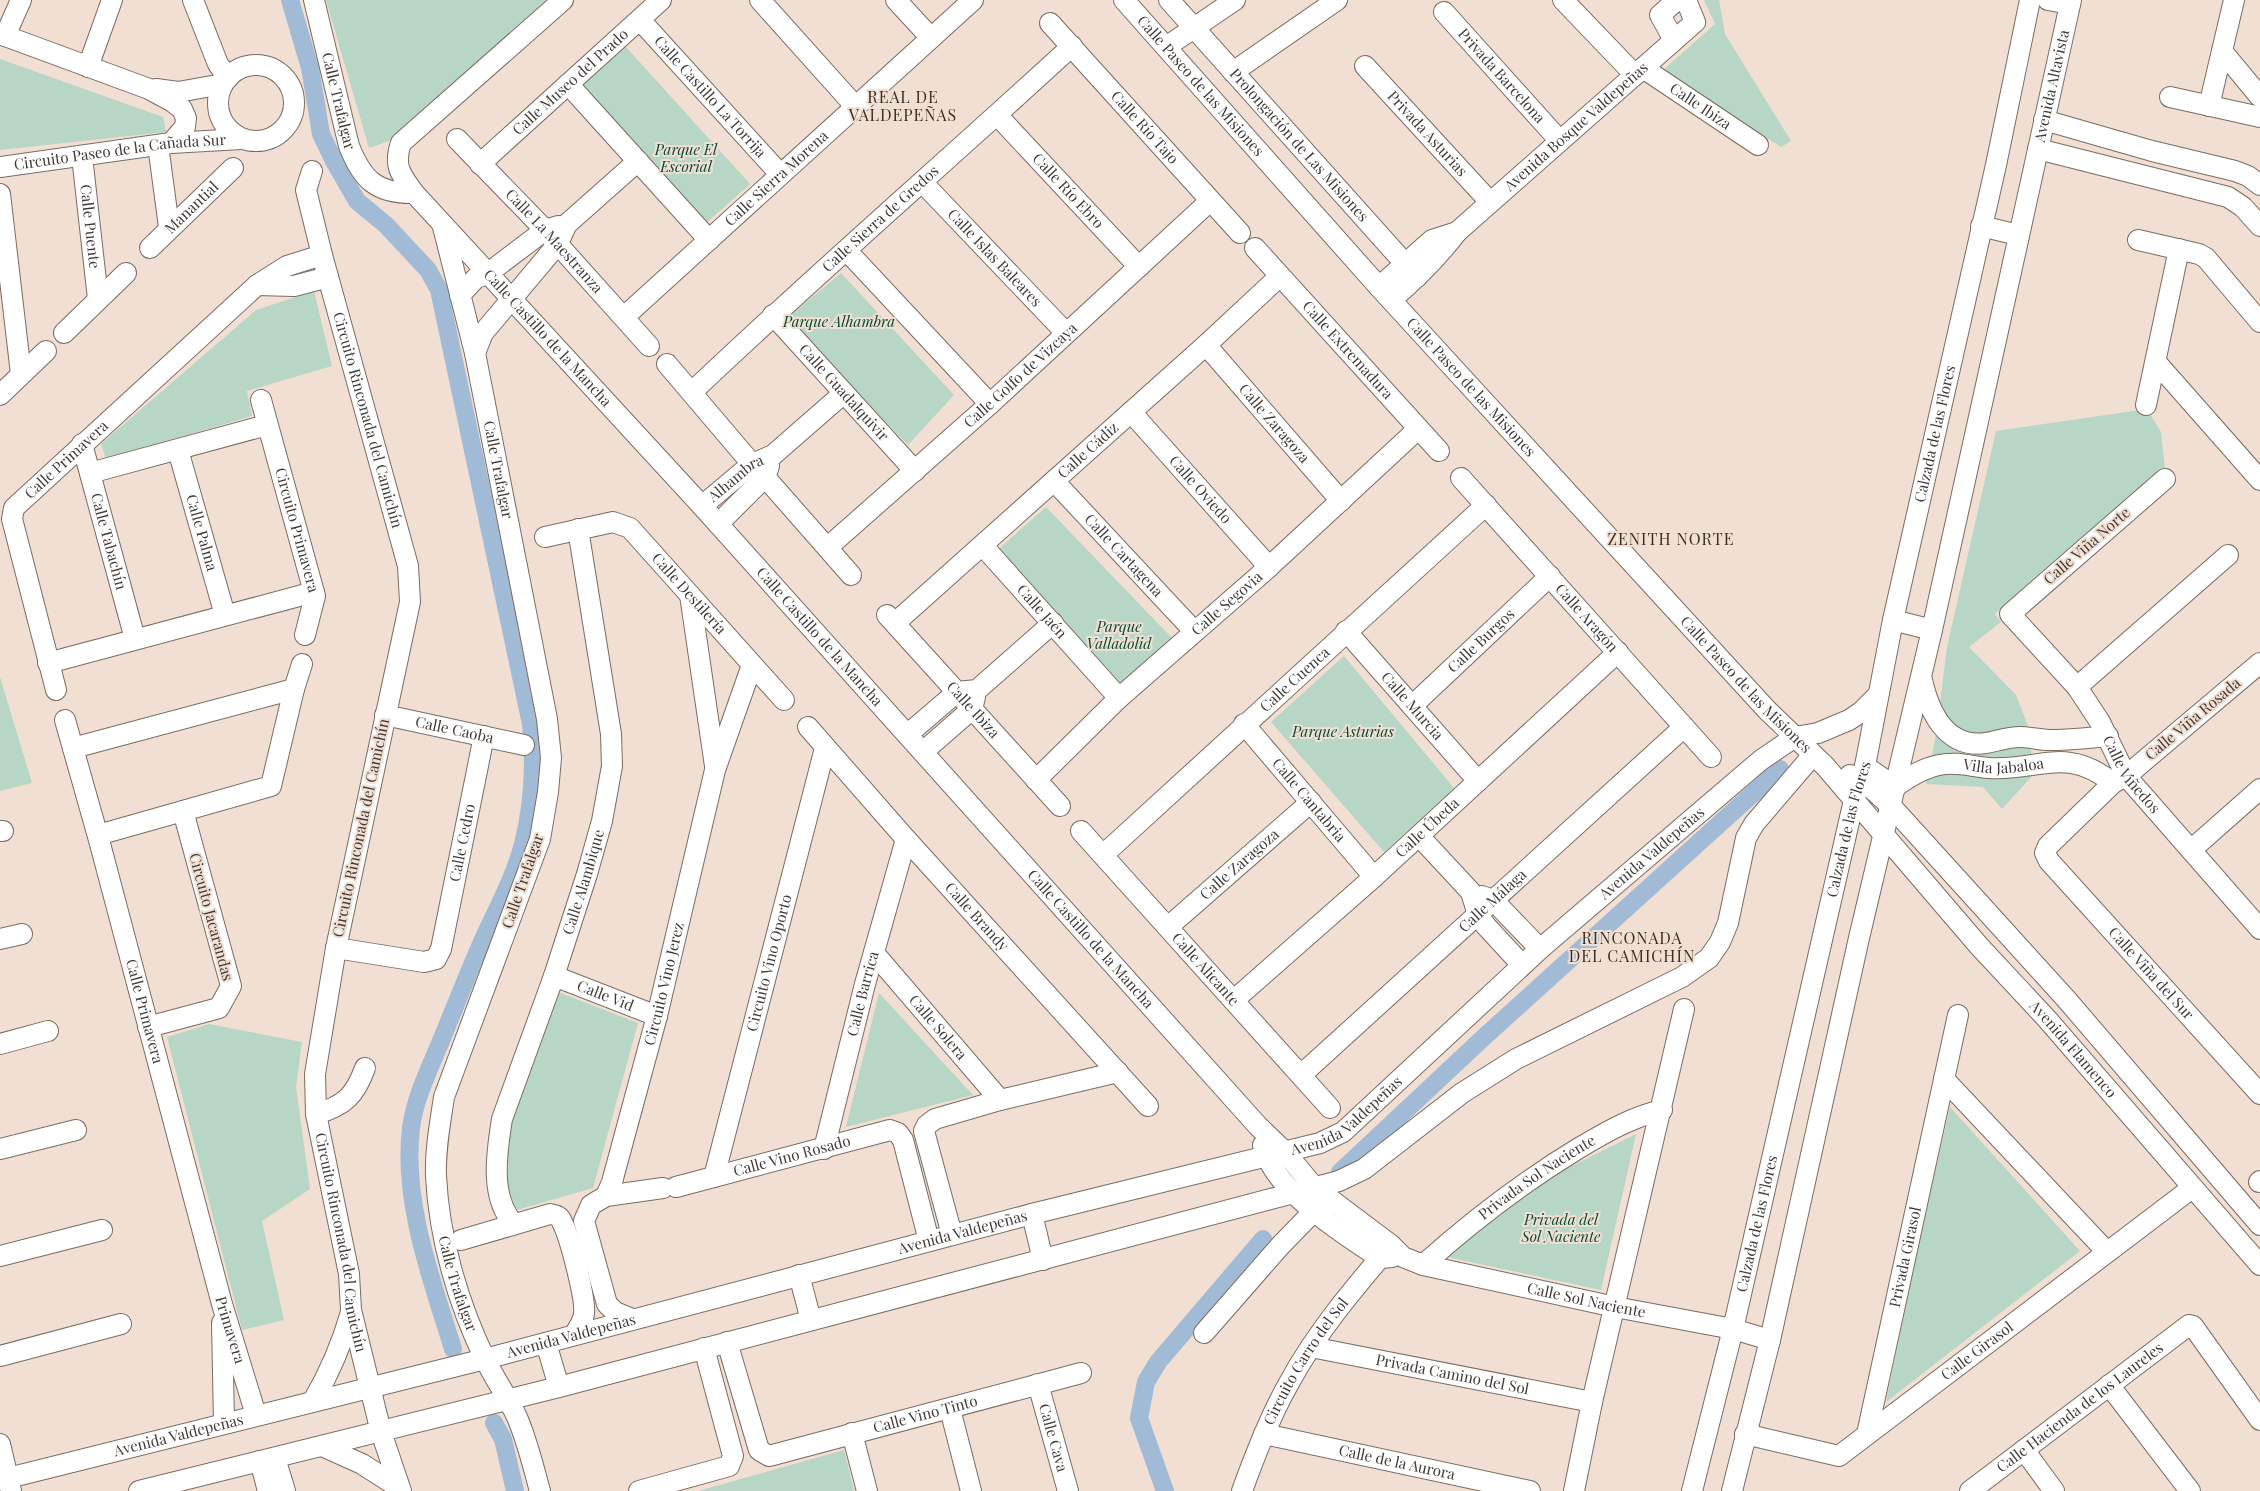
<svg xmlns="http://www.w3.org/2000/svg" width="2260" height="1491" font-family="'Playfair Display',serif">
  <rect width="100%" height="100%" fill="#f2dfd3"/>
  <g fill="#b7d6c5">
    <polygon points="326,0 546,0 392,140 369,148"/>
    <polygon points="1704,0 1719,0 1725,34 1791,141 1781,147 1662,71 1715,24"/>
    <polygon points="625,46 750,184 704,225 581,87"/>
    <polygon points="0,59 163,117 166,132 0,150"/>
    <polygon points="841,273 954,395 908,445 786,319"/>
    <polygon points="314,291 332,366 247,391 252,416 106,459 101,444 256,310"/>
    <polygon points="2147,409 2161,432 2165,468 1995,614 2001,622 1969,647 2016,695 2028,726 2034,774 2002,809 1983,787 1926,784 1936,735 1947,647 1996,431"/>
    <polygon points="1046,507 1172,638 1117,687 995,552"/>
    <polygon points="1344,656 1454,788 1384,852 1271,722"/>
    <polygon points="0,677 32,783 0,791"/>
    <path d="M558,992L638,1023L593,1188L513,1211C485,1155 538,1047 558,992Z"/>
    <polygon points="879,993 973,1095 846,1127"/>
    <polygon points="209,1024 302,1042 296,1087 310,1189 262,1221 284,1320 242,1330 167,1037"/>
    <polygon points="1950,1107 2080,1251 1886,1402 1915,1261"/>
    <polygon points="1636,1134 1601,1290 1447,1257 1536,1184"/>
    <polygon points="844,1450 854,1491 698,1491"/>
  </g>
  <g fill="none" stroke-linecap="round" stroke-linejoin="round">
    <g stroke="#a1bbd7" stroke-width="18">
      <path d="M290,0L310,68L321,134L334,161L357,201L386,225L428,270L439,290L531,724C535,764 533,804 523,844C515,875 499,905 485,935C470,968 457,1002 443,1036C431,1066 415,1096 411,1128C402,1201 432,1281 453,1349"/>
      <polyline points="1340,1172 1483,1038 1780,769"/>
      <polyline points="494,1423 503,1439 515,1491"/>
      <polyline points="1165,1491 1139,1418 1146,1382 1158,1362 1263,1239"/>
    </g>
    <g stroke="#7b6b61" stroke-width="22">
      <g id="minor">
        <polyline points="193,0 218,64 228,78"/>
        <path id="s1" d="M314,0L349,146C362,179 376,194 414,193"/>
        <path id="s2" d="M563,0L401,143C393,166 401,175 414,193L702,506L1258,1126L1285,1152L1314,1187L1391,1245L1403,1257L1423,1265L1615,1307L1733,1329L1770,1340"/>
        <polyline points="760,0 855,106"/>
        <polyline points="896,0 931,38"/>
        <path id="s3" d="M1124,0L1379,287L1767,710L1825,766L1979,946L2047,1019L2260,1265"/>
        <path id="s4" d="M1169,0L1417,277"/>
        <polyline points="1563,0 1635,75"/>
        <polyline points="2048,0 2070,4"/>
        <path id="s5" d="M1444,12L1560,141"/>
        <path id="s6" d="M640,20L780,174"/>
        <path id="s7" d="M1050,23L1240,233"/>
        <polyline points="0,34 149,89 173,102 182,109 186,118 185,127 171,143"/>
        <polyline points="5,36 21,0"/>
        <polyline points="1674,40 1660,15 1677,0"/>
        <polyline points="1166,47 1235,0"/>
        <polyline points="2222,51 2260,97"/>
        <circle cx="256" cy="103" r="38"/>
        <path id="s8" d="M1365,66L1490,202"/>
        <polyline points="88,67 112,0"/>
        <path id="s9" d="M1643,68L1758,145"/>
        <polyline points="1233,72 1337,0"/>
        <polyline points="568,84 709,240"/>
        <polyline points="156,89 178,92 223,84"/>
        <polyline points="2170,97 2260,117"/>
        <polyline points="2209,106 2234,0"/>
        <path id="s10" d="M997,115L1139,267"/>
        <polyline points="2044,120 2152,151 2235,171 2248,176 2260,185"/>
        <path id="s11" d="M457,139L545,230L649,346"/>
        <polyline points="158,145 169,227"/>
        <polyline points="2038,149 2228,197 2243,207 2260,226"/>
        <path id="s12" d="M82,156L98,299"/>
        <path id="s13" d="M480,164L661,0"/>
        <path id="s14" d="M0,167L171,143L241,139"/>
        <path id="s15" d="M312,171L306,190L322,255L408,566L410,602L336,948L315,1074L316,1114L349,1274L351,1310L381,1432L401,1491"/>
        <path id="s16" d="M922,182L1066,333"/>
        <polyline points="0,194 21,374"/>
        <polyline points="1981,226 2018,235"/>
        <path id="s17" d="M443,227L475,353L547,719L551,758L548,792L540,839L444,1097C440,1124 435,1150 436,1176C439,1238 458,1303 485,1359C494,1378 507,1396 516,1415C527,1439 533,1466 540,1491"/>
        <path id="s18" d="M1457,232L1695,22L1686,0"/>
        <polyline points="2138,240 2199,254 2206,258 2260,322"/>
        <path id="s19" d="M150,248L233,168"/>
        <path id="s20" d="M1255,248L1439,451"/>
        <polyline points="847,251 990,404"/>
        <polyline points="257,285 294,286 328,277"/>
        <path d="M1379,287L1432,240L1457,232C1438,257 1416,279 1391,300"/>
        <polyline points="460,295 476,278 487,274 545,230 558,226"/>
        <path id="s21" d="M773,315L915,471"/>
        <path id="s22" d="M624,317L973,0"/>
        <polyline points="64,333 126,273"/>
        <path id="s23" d="M1206,345L1341,501"/>
        <polyline points="475,353 483,333 557,245 567,224 638,161"/>
        <polyline points="2156,362 2260,480"/>
        <polyline points="667,364 752,464"/>
        <path id="s24" d="M692,392C816,274 946,162 1072,46"/>
        <polyline points="0,395 46,351"/>
        <path id="s25" d="M261,400L315,596L305,635"/>
        <polyline points="2146,405 2179,249"/>
        <path id="s26" d="M1131,412L1269,567"/>
        <path id="s27" d="M82,444L135,639"/>
        <path id="s28" d="M178,450L225,615"/>
        <polyline points="90,473 267,425"/>
        <polyline points="765,477 851,575"/>
        <path id="s29" d="M1461,478L1711,757"/>
        <path id="s30" d="M2165,479L2010,614L2077,687L2100,722L2126,776L2260,929"/>
        <path id="s31" d="M1054,481L1194,631"/>
        <path id="s32" d="M702,506L752,464L773,455L844,393"/>
        <polyline points="718,524 765,477 769,466"/>
        <path id="s33" d="M545,537L613,522L630,528L784,700"/>
        <path id="s34" d="M983,546L1119,698"/>
        <path id="s35" d="M828,547L990,404L1210,201"/>
        <polyline points="690,595 715,766"/>
        <path id="s36" d="M887,615L1060,806"/>
        <polyline points="1893,620 1932,630"/>
        <path id="s37" d="M895,623L1206,345L1280,276"/>
        <path id="s38" d="M1346,631L1478,781"/>
        <polyline points="48,663 314,592"/>
        <path id="s39" d="M2260,663L2126,776L2113,783L2048,846L2045,853L2049,861L2260,1094"/>
        <path d="M1922,680C1929,711 1946,749 1986,743C1997,741 2008,737 2020,737C2030,737 2040,740 2050,740C2070,740 2089,738 2108,736"/>
        <polyline points="2077,687 2228,555"/>
        <path id="s40" d="M56,690L12,519L14,508L257,285L287,266L322,255"/>
        <path id="s41" d="M1412,706L1550,576"/>
        <path id="s42" d="M385,715L524,745"/>
        <path id="s43" d="M65,720L99,840L222,1304L256,1415"/>
        <path id="s44" d="M1244,724L1374,877"/>
        <path id="s45" d="M808,727L906,839L1148,1106"/>
        <polyline points="908,734 957,692 977,690 1053,623"/>
        <polyline points="73,748 294,689"/>
        <polyline points="924,751 972,709 975,697"/>
        <path id="s46" d="M1865,766L1895,787C1909,777 1923,768 1939,765C1957,761 1972,767 1989,768C2040,771 2065,745 2113,783"/>
        <polyline points="1850,775 1860,778 1891,806 1970,893 2067,1000 2260,1225"/>
        <path id="s47" d="M1036,780L1119,698L1269,567L1418,429"/>
        <polyline points="0,831 3,831"/>
        <path id="s48" d="M1081,831L1330,1108"/>
        <polyline points="98,835 271,786 294,689 302,664"/>
        <polyline points="1419,836 1471,892 1478,915 1486,926 1522,965"/>
        <polyline points="2191,850 2260,789"/>
        <path id="s49" d="M1103,855L1486,505"/>
        <polyline points="1482,896 1493,900 1540,949"/>
        <path id="s50" d="M1168,927L1311,802"/>
        <polyline points="0,939 22,934"/>
        <path id="s51" d="M336,948L424,962L436,959L441,949L484,736"/>
        <path id="s52" d="M874,953L1000,1100"/>
        <path id="s53" d="M554,976L657,1016"/>
        <path id="s54" d="M1234,1000L1374,877L1618,652"/>
        <polyline points="148,1027 219,1008 231,986 183,811"/>
        <polyline points="0,1044 48,1031"/>
        <path id="s55" d="M1301,1075L1684,727"/>
        <polyline points="1944,1079 2107,1252"/>
        <path d="M316,1114C344,1106 355,1096 365,1068"/>
        <path d="M1263,1145C1273,1190 1342,1233 1380,1258L1392,1257"/>
        <polyline points="0,1149 76,1130"/>
        <path id="s56" d="M824,1149L865,984L906,839"/>
        <path id="s57" d="M714,1177L825,748"/>
        <polyline points="2259,1182 2260,1181"/>
        <path id="s58" d="M676,1187L890,1130L898,1133L903,1140L929,1241"/>
        <path id="s59" d="M606,1196L612,1182L657,1016L715,770L752,665"/>
        <polyline points="1032,1214 1043,1260"/>
        <path id="s60" d="M514,1224C489,1198 497,1151 502,1119L554,976L587,874L602,821L612,766L611,734L578,529"/>
        <polyline points="952,1235 924,1131 927,1125 935,1119 1000,1100 1118,1072"/>
        <path d="M461,1240L550,1214C556,1215 560,1216 562,1222C570,1237 586,1299 584,1314C583,1321 578,1329 574,1335"/>
        <polyline points="0,1256 102,1230"/>
        <path id="s61" d="M1423,1265C1472,1221 1523,1182 1579,1148C1606,1132 1632,1117 1662,1110"/>
        <polyline points="799,1275 811,1320"/>
        <polyline points="632,1319 615,1312 607,1304 584,1221 591,1205 606,1196 663,1188"/>
        <polyline points="222,1323 224,1423"/>
        <polyline points="1204,1333 1280,1246 1314,1211 1326,1205"/>
        <path id="s62" d="M727,1342L759,1450L769,1456L1081,1373"/>
        <polyline points="546,1343 559,1387"/>
        <path id="s63" d="M1311,1347L1592,1402"/>
        <polyline points="0,1356 121,1324"/>
        <path id="s64" d="M1038,1384L1068,1491"/>
        <polyline points="2109,1385 2190,1491"/>
        <path d="M313,1401C330,1372 342,1344 351,1312"/>
        <polyline points="950,1409 971,1491"/>
        <polyline points="852,1433 867,1491"/>
        <path id="s65" d="M1264,1434L1530,1491"/>
        <path id="s66" d="M1745,1434L1839,1456L2192,1188"/>
        <path id="s67" d="M1867,1434L1958,1015"/>
        <polyline points="0,1444 11,1491"/>
        <polyline points="322,1446 362,1464 398,1487"/>
        <polyline points="2024,1450 2054,1491"/>
        <polyline points="275,1458 285,1491"/>
        <polyline points="260,1461 268,1491"/>
        <path id="s68" d="M0,1480L485,1359L1032,1214L1320,1143L1343,1132L1540,949L1761,760L1795,737L1818,733L1849,720L1861,712L1878,695"/>
        <polyline points="139,1491 559,1387 1339,1181 1364,1169 1462,1093 1516,1059 1682,977 1709,958 1720,942 1728,923 1746,838 1754,824 1813,755"/>
        <polyline points="639,1491 729,1466 733,1456 704,1348"/>
        <path id="s69" d="M1242,1491C1255,1455 1270,1416 1289,1383C1316,1333 1354,1288 1391,1245"/>
        <polyline points="1574,1491 1592,1402 1684,1009"/>
        <path id="s70" d="M1692,1491L1733,1329L1854,800L1865,766L1893,620L1996,165L2030,0"/>
        <path id="s71" d="M1732,1491L1770,1340L1859,938L1932,630L2071,0"/>
        <path id="s72" d="M1970,1491L2189,1325L2193,1326L2260,1420"/>
      </g>
    </g>
    <use href="#minor" stroke="#fff" stroke-width="20"/>
  </g>
  <g text-anchor="middle" stroke-width="4" stroke-linejoin="round" paint-order="stroke">
    <g font-size="15" fill="#403834" stroke="#f2dfd3">
      <text dy="5" stroke="none"><textPath href="#s5" startOffset="86">Privada Barcelona</textPath></text>
      <text dy="5" stroke="none"><textPath href="#s13" startOffset="122">Calle Museo del Prado</textPath></text>
      <text dy="5" stroke="none"><textPath href="#s3" startOffset="115">Calle Paseo de las Misiones</textPath></text>
      <text dy="5" stroke="none"><textPath href="#s71" startOffset="1441">Avenida Altavista</textPath></text>
      <text dy="5" stroke="none"><textPath href="#s6" startOffset="104">Calle Castillo La Torrija</textPath></text>
      <text dy="5" stroke="none"><textPath href="#s1" startOffset="104">Calle Trafalgar</textPath></text>
      <text dy="5" stroke="none"><textPath href="#s9" startOffset="69">Calle Ibiza</textPath></text>
      <text dy="5" stroke="none"><textPath href="#s18" startOffset="159">Avenida Bosque Valdepeñas</textPath></text>
      <text dy="5" stroke="none"><textPath href="#s7" startOffset="141">Calle Río Tajo</textPath></text>
      <text dy="5" stroke="none"><textPath href="#s8" startOffset="92">Privada Asturias</textPath></text>
      <text dy="5" stroke="none"><textPath href="#s4" startOffset="195">Prolongación de Las Misiones</textPath></text>
      <text dy="5" stroke="none"><textPath href="#s14" startOffset="121">Circuito Paseo de la Cañada Sur</textPath></text>
      <text dy="5" stroke="none"><textPath href="#s22" startOffset="206">Calle Sierra Morena</textPath></text>
      <text dy="5" stroke="none"><textPath href="#s10" startOffset="104">Calle Río Ebro</textPath></text>
      <text dy="5" stroke="none"><textPath href="#s19" startOffset="58">Manantial</textPath></text>
      <text dy="5" stroke="none"><textPath href="#s24" startOffset="256">Calle Sierra de Gredos</textPath></text>
      <text dy="5" stroke="none"><textPath href="#s12" startOffset="71">Calle Puente</textPath></text>
      <text dy="5" stroke="none"><textPath href="#s11" startOffset="141">Calle La Maestranza</textPath></text>
      <text dy="5" stroke="none"><textPath href="#s16" startOffset="105">Calle Islas Baleares</textPath></text>
      <text dy="5" stroke="none"><textPath href="#s2" startOffset="468">Calle Castillo de la Mancha</textPath></text>
      <text dy="5" stroke="none"><textPath href="#s20" startOffset="138">Calle Extremadura</textPath></text>
      <text dy="5" stroke="none"><textPath href="#s35" startOffset="258">Calle Golfo de Vizcaya</textPath></text>
      <text dy="5" stroke="none"><textPath href="#s3" startOffset="520">Calle Paseo de las Misiones</textPath></text>
      <text dy="5" stroke="none"><textPath href="#s21" startOffset="105">Calle Guadalquivir</textPath></text>
      <text dy="5" stroke="none"><textPath href="#s15" startOffset="258">Circuito Rinconada del Camichín</textPath></text>
      <text dy="5" stroke="none"><textPath href="#s23" startOffset="104">Calle Zaragoza</textPath></text>
      <text dy="5" stroke="none"><textPath href="#s70" startOffset="1085">Calzada de las Flores</textPath></text>
      <text dy="5" stroke="none"><textPath href="#s37" startOffset="259">Calle Cádiz</textPath></text>
      <text dy="5" stroke="none"><textPath href="#s40" startOffset="259">Calle Primavera</textPath></text>
      <text dy="5" stroke="none"><textPath href="#s17" startOffset="249">Calle Trafalgar</textPath></text>
      <text dy="5" stroke="none"><textPath href="#s32" startOffset="44">Alhambra</textPath></text>
      <text dy="5" stroke="none"><textPath href="#s26" startOffset="104">Calle Oviedo</textPath></text>
      <text dy="5" stroke="none"><textPath href="#s25" startOffset="135">Circuito Primavera</textPath></text>
      <text dy="5" stroke="none"><textPath href="#s28" startOffset="86">Calle Palma</textPath></text>
      <text dy="5" stroke="none"><textPath href="#s27" startOffset="101">Calle Tabachín</textPath></text>
      <text transform="translate(2087 546) rotate(-41)" y="5">Calle Viña Norte</text>
      <text dy="5" stroke="none"><textPath href="#s31" startOffset="102">Calle Cartagena</textPath></text>
      <text dy="5" stroke="none"><textPath href="#s33" startOffset="176">Calle Destilería</textPath></text>
      <text dy="5" stroke="none"><textPath href="#s47" startOffset="260">Calle Segovia</textPath></text>
      <text dy="5" stroke="none"><textPath href="#s34" startOffset="88">Calle Jaén</textPath></text>
      <text dy="5" stroke="none"><textPath href="#s29" startOffset="188">Calle Aragón</textPath></text>
      <text dy="5" stroke="none"><textPath href="#s2" startOffset="872">Calle Castillo de la Mancha</textPath></text>
      <text dy="5" stroke="none"><textPath href="#s41" startOffset="95">Calle Burgos</textPath></text>
      <text dy="5" stroke="none"><textPath href="#s49" startOffset="260">Calle Cuenca</textPath></text>
      <text dy="5" stroke="none"><textPath href="#s3" startOffset="925">Calle Paseo de las Misiones</textPath></text>
      <text dy="5" stroke="none"><textPath href="#s38" startOffset="100">Calle Murcia</textPath></text>
      <text dy="5" stroke="none"><textPath href="#s36" startOffset="128">Calle Ibiza</textPath></text>
      <text transform="translate(2193 719) rotate(-40)" y="5">Calle Viña Rosada</text>
      <text dy="5" stroke="none"><textPath href="#s42" startOffset="71">Calle Caoba</textPath></text>
      <text dy="5" stroke="none"><textPath href="#s46" startOffset="151">Villa Jabaloa</textPath></text>
      <text dy="5" stroke="none"><textPath href="#s30" startOffset="408">Calle Viñedos</textPath></text>
      <text dy="5" stroke="none"><textPath href="#s44" startOffset="100">Calle Cantabria</textPath></text>
      <text transform="translate(361 828) rotate(-78)" y="5">Circuito Rinconada del Camichín</text>
      <text dy="5" stroke="none"><textPath href="#s54" startOffset="259">Calle Úbeda</textPath></text>
      <text dy="5" stroke="none"><textPath href="#s70" startOffset="680">Calzada de las Flores</textPath></text>
      <text dy="5" stroke="none"><textPath href="#s51" startOffset="221">Calle Cedro</textPath></text>
      <text dy="5" stroke="none"><textPath href="#s68" startOffset="1804">Avenida Valdepeñas</textPath></text>
      <text dy="5" stroke="none"><textPath href="#s50" startOffset="95">Calle Zaragoza</textPath></text>
      <text transform="translate(523 881) rotate(-71)" y="5">Calle Trafalgar</text>
      <text dy="5" stroke="none"><textPath href="#s60" startOffset="360">Calle Alambique</textPath></text>
      <text dy="5" stroke="none"><textPath href="#s55" startOffset="259">Calle Málaga</textPath></text>
      <text transform="translate(211 917) rotate(75)" y="5">Circuito Jacarandas</text>
      <text dy="5" stroke="none"><textPath href="#s45" startOffset="254">Calle Brandy</textPath></text>
      <text dy="5" stroke="none"><textPath href="#s2" startOffset="1278">Calle Castillo de la Mancha</textPath></text>
      <text dy="5" stroke="none"><textPath href="#s57" startOffset="221">Circuito Vino Oporto</textPath></text>
      <text dy="5" stroke="none"><textPath href="#s48" startOffset="186">Calle Alicante</textPath></text>
      <text dy="5" stroke="none"><textPath href="#s39" startOffset="449">Calle Viña del Sur</textPath></text>
      <text dy="5" stroke="none"><textPath href="#s59" startOffset="220">Circuito Vino Jerez</textPath></text>
      <text dy="5" stroke="none"><textPath href="#s56" startOffset="160">Calle Barrica</textPath></text>
      <text dy="5" stroke="none"><textPath href="#s53" startOffset="55">Calle Vid</textPath></text>
      <text dy="5" stroke="none"><textPath href="#s43" startOffset="302">Calle Primavera</textPath></text>
      <text dy="5" stroke="none"><textPath href="#s52" startOffset="98">Calle Solera</textPath></text>
      <text dy="5" stroke="none"><textPath href="#s3" startOffset="1415">Avenida Flamenco</textPath></text>
      <text dy="5" stroke="none"><textPath href="#s68" startOffset="1399">Avenida Valdepeñas</textPath></text>
      <text dy="5" stroke="none"><textPath href="#s58" startOffset="120">Calle Vino Rosado</textPath></text>
      <text dy="5" stroke="none"><textPath href="#s61" startOffset="144">Privada Sol Naciente</textPath></text>
      <text dy="5" stroke="none"><textPath href="#s70" startOffset="275">Calzada de las Flores</textPath></text>
      <text dy="5" stroke="none"><textPath href="#s68" startOffset="994">Avenida Valdepeñas</textPath></text>
      <text dy="5" stroke="none"><textPath href="#s15" startOffset="1098">Circuito Rinconada del Camichín</textPath></text>
      <text dy="5" stroke="none"><textPath href="#s67" startOffset="181">Privada Girasol</textPath></text>
      <text dy="5" stroke="none"><textPath href="#s17" startOffset="1089">Calle Trafalgar</textPath></text>
      <text dy="5" stroke="none"><textPath href="#s2" startOffset="1914">Calle Sol Naciente</textPath></text>
      <text dy="5" stroke="none"><textPath href="#s68" startOffset="589">Avenida Valdepeñas</textPath></text>
      <text dy="5" stroke="none"><textPath href="#s43" startOffset="632">Primavera</textPath></text>
      <text dy="5" stroke="none"><textPath href="#s66" startOffset="270">Calle Girasol</textPath></text>
      <text dy="5" stroke="none"><textPath href="#s69" startOffset="145">Circuito Carro del Sol</textPath></text>
      <text dy="5" stroke="none"><textPath href="#s63" startOffset="144">Privada Camino del Sol</textPath></text>
      <text dy="5" stroke="none"><textPath href="#s72" startOffset="138">Calle Hacienda de los Laureles</textPath></text>
      <text dy="5" stroke="none"><textPath href="#s62" startOffset="286">Calle Vino Tinto</textPath></text>
      <text dy="5" stroke="none"><textPath href="#s68" startOffset="184">Avenida Valdepeñas</textPath></text>
      <text dy="5" stroke="none"><textPath href="#s64" startOffset="56">Calle Cava</textPath></text>
      <text dy="5" stroke="none"><textPath href="#s65" startOffset="136">Calle de la Aurora</textPath></text>
    </g>
    <g font-size="15" font-style="italic" fill="#034b32" stroke="#f2dfd3">
      <text x="686" y="155">Parque El<tspan x="686" dy="17">Escorial</tspan></text>
      <text x="839" y="327">Parque Alhambra</text>
      <text x="1119" y="632">Parque<tspan x="1119" dy="17">Valladolid</tspan></text>
      <text x="1343" y="737">Parque Asturias</text>
      <text x="1561" y="1225">Privada del<tspan x="1561" dy="17">Sol Naciente</tspan></text>
    </g>
    <g font-size="16" letter-spacing="1" fill="#3b2d24" stroke="#f2dfd3">
      <text x="903" y="103">REAL DE<tspan x="903" dy="18">VALDEPEÑAS</tspan></text>
      <text x="1671" y="545">ZENITH NORTE</text>
      <text x="1632" y="944">RINCONADA<tspan x="1632" dy="18">DEL CAMICHÍN</tspan></text>
    </g>
  </g>
</svg>
